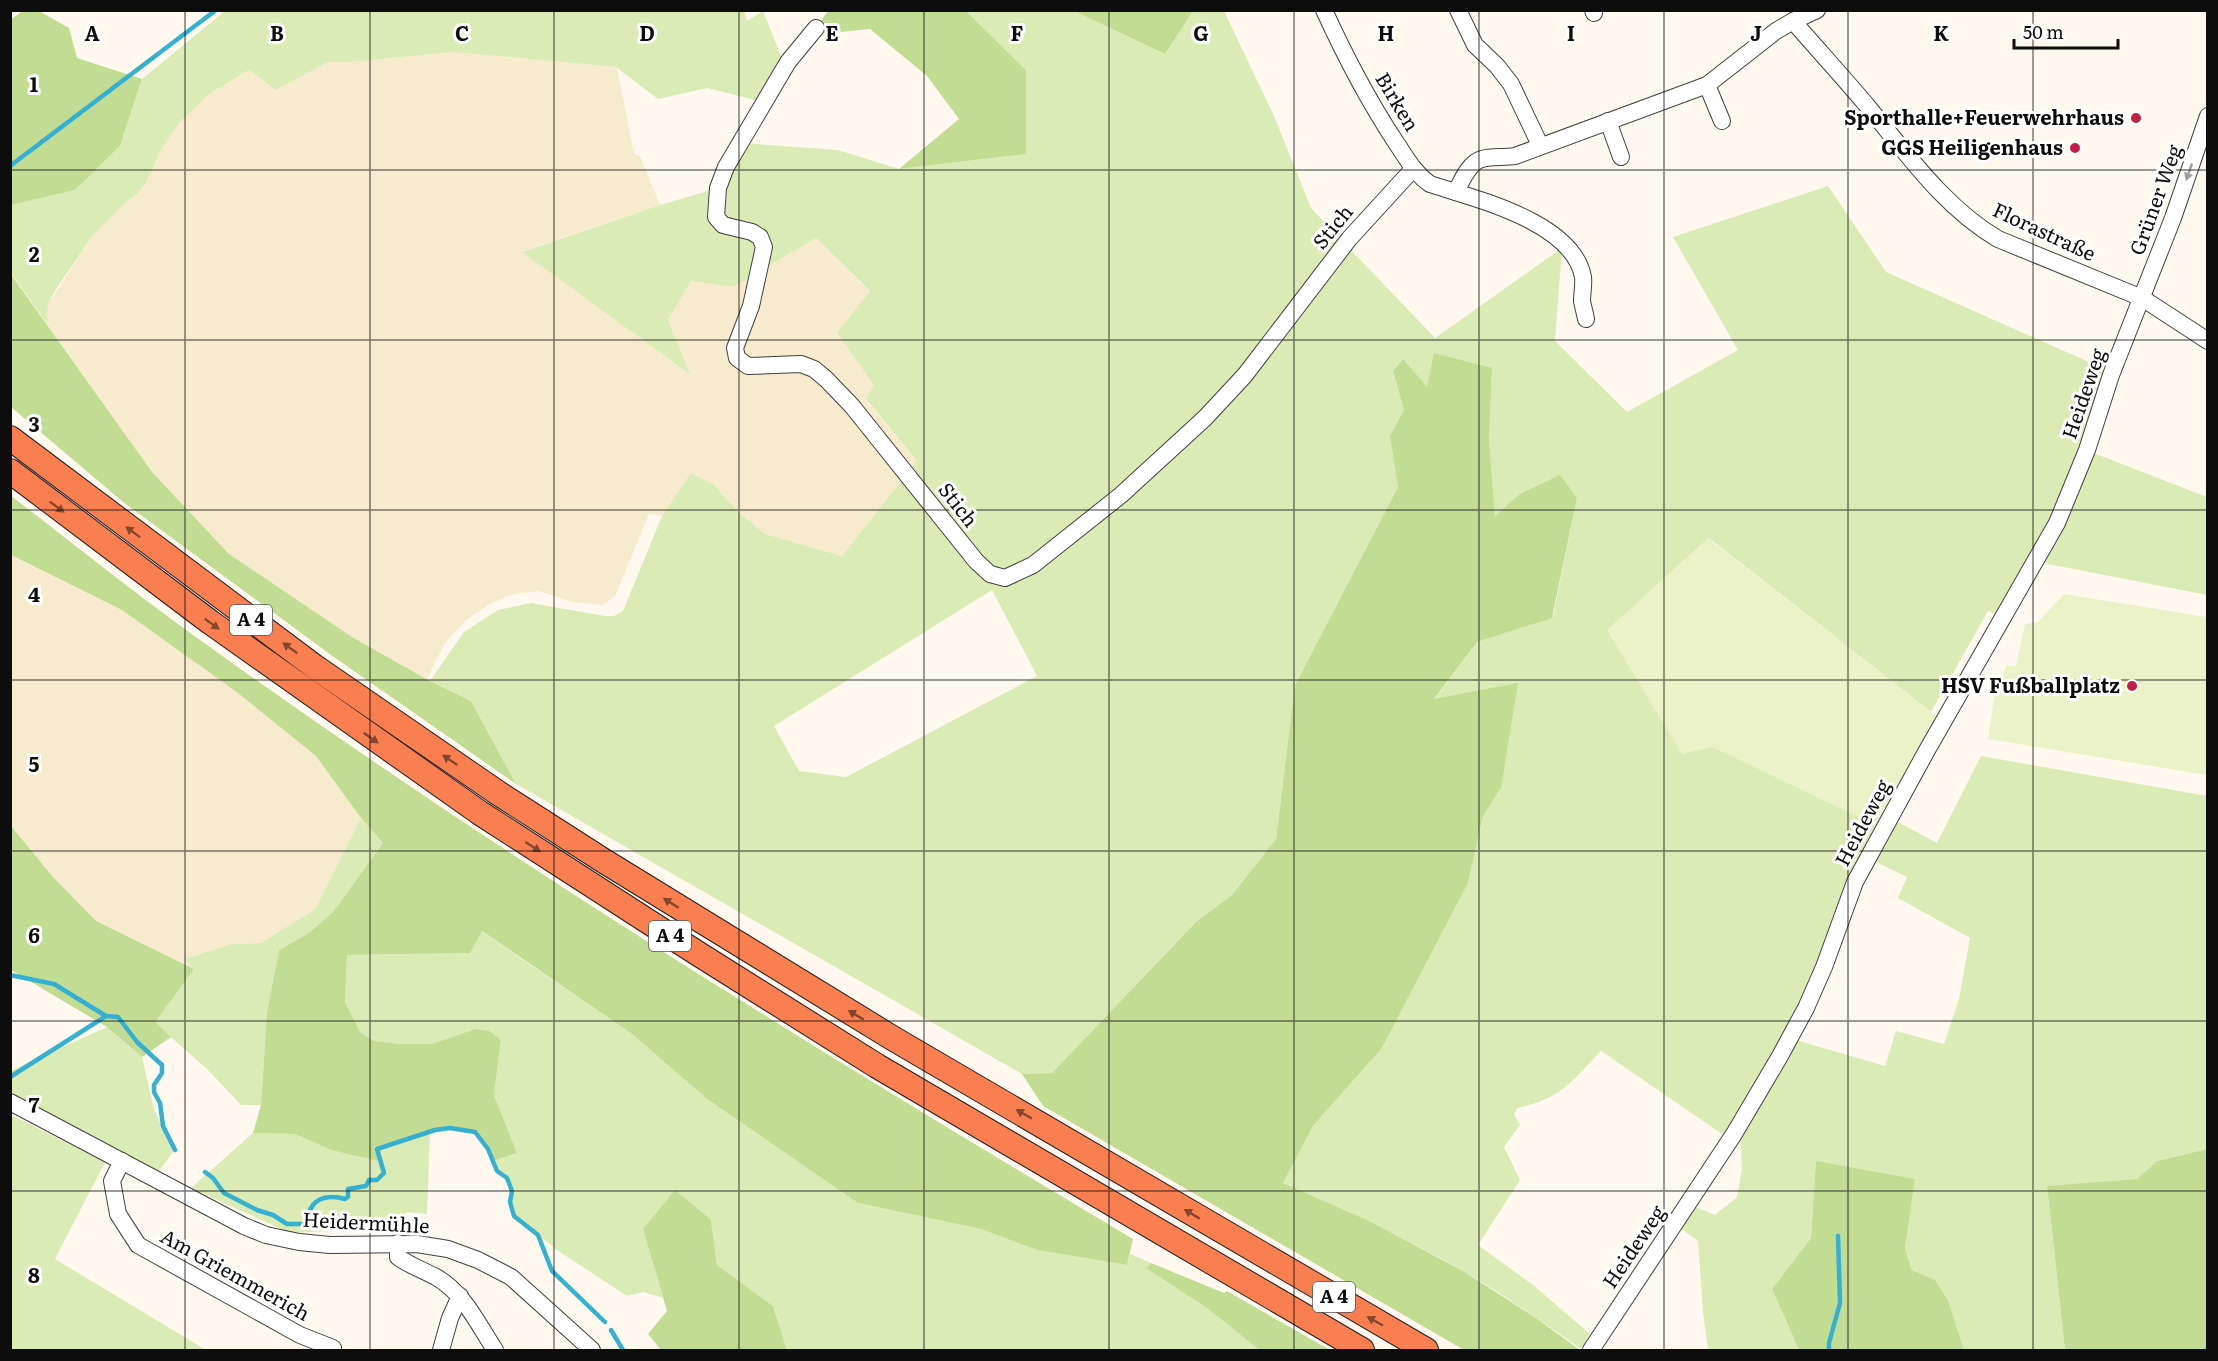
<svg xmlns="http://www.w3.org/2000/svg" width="2218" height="1361" font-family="Literata,serif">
  <rect width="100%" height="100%" fill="#fff8ee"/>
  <g fill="#f6ebcc">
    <polygon points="453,52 617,67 634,154 640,156 660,205 523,251 689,373 668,320 691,281 733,287 816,238 870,292 837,333 875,386 866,400 917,461 842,556 765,534 691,474 662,516 649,514 616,594 610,600 602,605 572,602 539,591 513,594 488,605 465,621 445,643 427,679 352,637 229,554 152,472 47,324 48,304 93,235 125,203 137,194 146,183 162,148 180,122 209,94 249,70 276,90 328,62 351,62"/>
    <polygon points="10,555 122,610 238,693 316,756 361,818 315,909 261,943 231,944 185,959 194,969 96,921 53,877 11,826"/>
  </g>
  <g fill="#dbebb5" fill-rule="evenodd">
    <polygon points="744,10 747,21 763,11 783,61 763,98 755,100 707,88 658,99 616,67 453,52 351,62 328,62 276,90 249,70 209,94 180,122 162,148 146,183 137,194 125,203 93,235 56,289 48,304 47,324 11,273 10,205 75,190 120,146 142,79 225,11"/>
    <path d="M966,11H1074L1165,54L1193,11H1224L1274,116L1311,208L1435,338L1562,248L1555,341L1627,412L1738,350L1673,237L1828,186L1886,272L2107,370L2081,448L2036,554L1998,615L1988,611L1931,712L1709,538L1712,746L1878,826L1859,859L1839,902L1823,952L1799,1007L1725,1136L1601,1051C1571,1082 1561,1099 1517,1108L1514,1115L1520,1125L1504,1147L1520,1180L1478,1245L1533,1285L1590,1334L1581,1349C1543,1322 1504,1295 1463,1271C1405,1238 1344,1210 1283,1183L1313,1126L1382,1048L1468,883L1483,816L1501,788L1434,700L1477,642L1553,617L1577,498L1521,494L1495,517L1489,439L1492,368L1427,388L1403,359L1393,371L1404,410L1391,436L1398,487L1295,685L1276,839L1232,895L1196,922L1052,1073L1022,1074L516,784L471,701L430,681L464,632L498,610L531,603L605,616H614L623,611L662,516L691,473L714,485L738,512L765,534L842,556L917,461L866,399L874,385L837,333L870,291L816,238L733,287L691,281L668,320L690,374L522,252L660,205L718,188L742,143L838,150L899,169L1026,154V70ZM992,590L1037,676L846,777L799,771L774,726Z"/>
    <polygon points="2091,452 2207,497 2207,595 2043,563"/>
    <polygon points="1981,756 2207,796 2207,1149 2157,1161 2137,1179 2047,1187 2065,1350 1964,1350 1948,1300 1935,1280 1912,1270 1905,1249 1915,1179 1816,1162 1811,1238 1772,1289 1799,1350 1708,1350 1703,1312 1698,1241 1680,1228 1695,1207 1715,1215 1737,1197 1742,1169 1740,1130 1796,1040 1885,1066 1896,1031 1944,1044 1959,999 1970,938 1898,898 1907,877 1872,860 1894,820 1937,843"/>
    <polygon points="361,818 383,843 333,912 309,933 279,950 267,1012 261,1105 241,1105 208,1070 154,1022 194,969 185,959 231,944 261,943 315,909"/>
    <polygon points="481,931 632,1034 707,1099 858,1203 981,1229 1037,1250 1127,1265 1130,1254 1151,1263 1146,1268 1211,1311 1259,1350 787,1350 773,1306 717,1265 711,1220 643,1229 663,1298 643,1292 627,1296 560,1252 514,1216 510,1202 512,1191 507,1178 497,1171 493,1161 517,1153 494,1095 501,1040 475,1029 432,1044 401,1044 374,1041 360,1032 345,1002 347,955 470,953"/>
    <polygon points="107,1027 142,1057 154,1109 173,1152 159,1171 11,1093 10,1071"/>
    <polygon points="11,1115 105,1162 55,1259 206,1350 11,1350"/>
    <polygon points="430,1132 427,1214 408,1212 378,1232 349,1230 290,1233 191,1188 253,1133 295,1134 331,1150 379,1160 374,1147"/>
  </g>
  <g fill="#c2dc94">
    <polygon points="23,11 39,11 69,28 77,58 142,79 120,146 75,190 11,205 11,19"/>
    <polygon points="828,11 966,11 1026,70 1026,154 899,169 959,119 927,76 870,29 811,35"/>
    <polygon points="1074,11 1193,11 1165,54"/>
    <polygon points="10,273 152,472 229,554 352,637 430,681 471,701 516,784 331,655 123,502 11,407"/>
    <polygon points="1434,353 1492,368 1489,439 1495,516 1520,494 1560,475 1577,498 1552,618 1477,642 1434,699 1518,683 1501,788 1483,816 1468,883 1382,1048 1313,1126 1283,1183 1369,1221 1463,1271 1536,1318 1580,1350 1464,1350 1043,1106 1022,1074 1052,1073 1196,922 1232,895 1276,839 1295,685 1398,487 1390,436 1404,410 1393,371 1403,359 1427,387"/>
    <path d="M10,495C71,542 131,590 193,635C495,853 813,1048 1133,1239L1127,1265L1037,1250L981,1229L858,1203L707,1099L632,1034L482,931L470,953L347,955L345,1002L360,1032L374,1041L401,1044H432L475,1029L489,1031L501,1040L494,1095L517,1153L493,1161L488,1149L475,1132L450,1128L374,1147L379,1161L331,1150L295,1134L253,1133L261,1105L267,1012L279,950L309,933L333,912L383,843L361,818L316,756L238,693L122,610L11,555Z"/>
    <polygon points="11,826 53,877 96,921 194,969 155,1022 171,1037 142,1057 107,1027 11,970"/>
    <polygon points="2207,1149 2207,1350 2065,1350 2047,1186 2137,1179 2157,1161"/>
    <polygon points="1816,1161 1915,1179 1905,1249 1912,1270 1935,1280 1948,1300 1964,1350 1799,1350 1772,1289 1811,1238"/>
    <polygon points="675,1190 711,1220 717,1265 773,1306 787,1350 661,1350 648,1334 667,1311 643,1229"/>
    <polygon points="1151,1263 1224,1293 1227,1291 1330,1350 1259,1350 1211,1311 1146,1268"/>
  </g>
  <g fill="#ebf2c8">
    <polygon points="1708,538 1931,712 1939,720 1878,826 1712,747 1682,754 1607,630"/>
    <polygon points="2064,594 2207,617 2207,775 1988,739 1995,692 2007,665 2016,666 2025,624 2038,622"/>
  </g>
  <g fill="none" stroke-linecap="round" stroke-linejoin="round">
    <g stroke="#34b0d3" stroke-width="4.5">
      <polyline points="10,166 216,10"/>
      <polyline points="10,975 54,984 106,1016 118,1017 137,1042 162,1065 162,1073 154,1085 154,1092 160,1103 163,1126 175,1150"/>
      <polyline points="10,1077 106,1016"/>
      <path d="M205,1172L213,1178L224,1193L257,1210L273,1215L287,1224H310L315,1219L310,1210C316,1196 332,1195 345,1199L348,1197V1189L366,1186L369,1180H377L384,1173L377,1149L435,1130L450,1128L475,1132L488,1149L497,1171L507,1178L512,1191L510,1202L514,1216L538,1235L552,1271L605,1322"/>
      <polyline points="611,1330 623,1350"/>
      <polyline points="1829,1350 1829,1343 1840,1303 1838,1236"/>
    </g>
    <g stroke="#404040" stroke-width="18">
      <g id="minor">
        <path d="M1324,10C1345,56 1368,100 1395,141C1406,157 1414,173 1430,184C1476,199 1573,222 1583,277C1584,285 1582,293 1582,301C1583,307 1585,313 1586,319"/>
        <polyline points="1458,10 1475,45 1497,66 1511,84 1540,145"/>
        <polyline points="1593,10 1594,13"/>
        <path d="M1793,21C1818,50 1844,78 1869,108C1908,155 1944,207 1998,239L2142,298L2208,341"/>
        <polyline points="816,28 788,62 726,167 718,188 716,217 723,225 752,232 760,237 764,247 751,306 735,348 737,358 748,366 801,364 814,369 826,379 852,406 976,561 990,574 1005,578 1033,565 1121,495 1205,418 1245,375 1349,239 1413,169"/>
        <polyline points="1707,85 1722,121"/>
        <polyline points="1608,121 1621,157"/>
        <path d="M1456,192C1461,182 1469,162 1482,159C1492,156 1504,158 1515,156L1707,85L1776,31L1793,21L1817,10"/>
        <polyline points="10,1102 244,1226 266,1235 299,1242 330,1245 417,1244 448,1249 478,1260 511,1277 592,1350"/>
        <polyline points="122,1161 112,1181 118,1214 138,1245 300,1335 333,1348"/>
        <path d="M398,1243V1257C410,1266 423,1270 436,1277C464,1293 478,1324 495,1350"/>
        <polyline points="441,1350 450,1318 460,1296"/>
        <polyline points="1591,1350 1734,1134 1780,1056 1806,1008 1824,967 1855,882 1926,752 2057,523 2087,450 2111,375 2173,218 2208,116"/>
      </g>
    </g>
    <g stroke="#1e1e1e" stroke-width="26">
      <g id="highway">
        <polyline points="10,438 315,667 498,793 604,861 894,1039 1426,1350"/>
        <polyline points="10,471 210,622 480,813 697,953 877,1066 1362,1350"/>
      </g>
    </g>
    <use href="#minor" stroke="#fff" stroke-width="16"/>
    <use href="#highway" stroke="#fa7f50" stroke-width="24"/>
  </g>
  <defs><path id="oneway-solid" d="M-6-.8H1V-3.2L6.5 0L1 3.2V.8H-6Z" transform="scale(1.5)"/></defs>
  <use fill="#9e9e9e" href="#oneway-solid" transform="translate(2189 172) rotate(109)"/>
  <g fill="#84462e">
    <use href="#oneway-solid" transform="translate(57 507) rotate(37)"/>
    <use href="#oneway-solid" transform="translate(133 532) rotate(-143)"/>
    <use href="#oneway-solid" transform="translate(212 624) rotate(36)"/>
    <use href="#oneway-solid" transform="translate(290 648) rotate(-144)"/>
    <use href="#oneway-solid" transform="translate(371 738) rotate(35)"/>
    <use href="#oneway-solid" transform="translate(450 760) rotate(-146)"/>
    <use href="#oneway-solid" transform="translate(533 847) rotate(33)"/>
    <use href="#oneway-solid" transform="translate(671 903) rotate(-148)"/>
    <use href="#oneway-solid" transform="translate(856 1015) rotate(-149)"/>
    <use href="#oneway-solid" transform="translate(1024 1114) rotate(-150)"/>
    <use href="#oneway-solid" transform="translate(1192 1214) rotate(-149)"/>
    <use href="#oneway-solid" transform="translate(1375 1321) rotate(-150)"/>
  </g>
  <path fill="none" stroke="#0d0d0d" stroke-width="1.5" stroke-opacity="0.55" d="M185,10V1350M370,10V1350M554,10V1350M739,10V1350M924,10V1350M1109,10V1350M1294,10V1350M1479,10V1350M1664,10V1350M1848,10V1350M2033,10V1350M10,170H2208M10,340H2208M10,510H2208M10,680H2208M10,851H2208M10,1021H2208M10,1191H2208"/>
  <g fill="#c31f45" stroke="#fff" stroke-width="2">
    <circle cx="2136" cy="118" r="6"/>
    <circle cx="2075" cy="148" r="6"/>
    <circle cx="2132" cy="686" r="6"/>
  </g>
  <g text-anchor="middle" stroke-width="6" stroke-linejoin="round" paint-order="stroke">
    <g fill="#fff" stroke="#565656" stroke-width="1.5">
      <rect x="230" y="605" width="42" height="30" rx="4.5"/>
      <rect x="649" y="921" width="42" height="30" rx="4.5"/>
      <rect x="1313" y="1282" width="42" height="30" rx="4.5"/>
    </g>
    <g font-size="18" font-weight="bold" fill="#0d0d0d">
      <text x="251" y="626">A 4</text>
      <text x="670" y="942">A 4</text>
      <text x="1334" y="1303">A 4</text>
    </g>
    <g font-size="20" fill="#0d0d0d" stroke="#fff">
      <text transform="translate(1397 102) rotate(59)" y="7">Birken</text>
      <text transform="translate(2156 200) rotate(-70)" y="7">Grüner Weg</text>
      <text transform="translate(1333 227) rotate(-51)" y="7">Stich</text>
      <text transform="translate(2044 232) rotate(25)" y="7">Florastraße</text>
      <text transform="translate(2084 394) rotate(-71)" y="7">Heideweg</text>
      <text transform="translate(958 505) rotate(52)" y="7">Stich</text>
      <text transform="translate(1863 823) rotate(-62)" y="7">Heideweg</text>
      <text transform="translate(366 1223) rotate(3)" y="7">Heidermühle</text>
      <text transform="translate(1634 1247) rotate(-56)" y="7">Heideweg</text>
      <text transform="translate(235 1275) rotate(29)" y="7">Am Griemmerich</text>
    </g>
    <g font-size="20" font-weight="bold" fill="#0d0d0d" stroke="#fff" text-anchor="end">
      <text x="2124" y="125">Sporthalle+Feuerwehrhaus</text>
      <text x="2063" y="155">GGS Heiligenhaus</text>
      <text x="2120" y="693">HSV Fußballplatz</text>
    </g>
  </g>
  <g font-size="20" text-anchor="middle" font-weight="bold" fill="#0d0d0d" stroke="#fff" stroke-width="6" stroke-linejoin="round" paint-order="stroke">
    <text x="92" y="41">A</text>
    <text x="277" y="41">B</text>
    <text x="462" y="41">C</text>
    <text x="647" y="41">D</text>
    <text x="832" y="41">E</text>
    <text x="1017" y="41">F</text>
    <text x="1201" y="41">G</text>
    <text x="1386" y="41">H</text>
    <text x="1571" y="41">I</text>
    <text x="1756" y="41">J</text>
    <text x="1941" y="41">K</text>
    <text x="34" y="92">1</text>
    <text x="34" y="262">2</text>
    <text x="34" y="432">3</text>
    <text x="34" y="602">4</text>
    <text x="34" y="772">5</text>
    <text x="34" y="943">6</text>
    <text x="34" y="1113">7</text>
    <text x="34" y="1283">8</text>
  </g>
  <rect width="2218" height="1361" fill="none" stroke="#0d0d0d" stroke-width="24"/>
  <path d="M2014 39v9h104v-9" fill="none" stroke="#0d0d0d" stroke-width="3"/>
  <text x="2023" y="39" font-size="18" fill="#0d0d0d" stroke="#ffffff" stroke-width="4.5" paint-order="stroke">50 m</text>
</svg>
